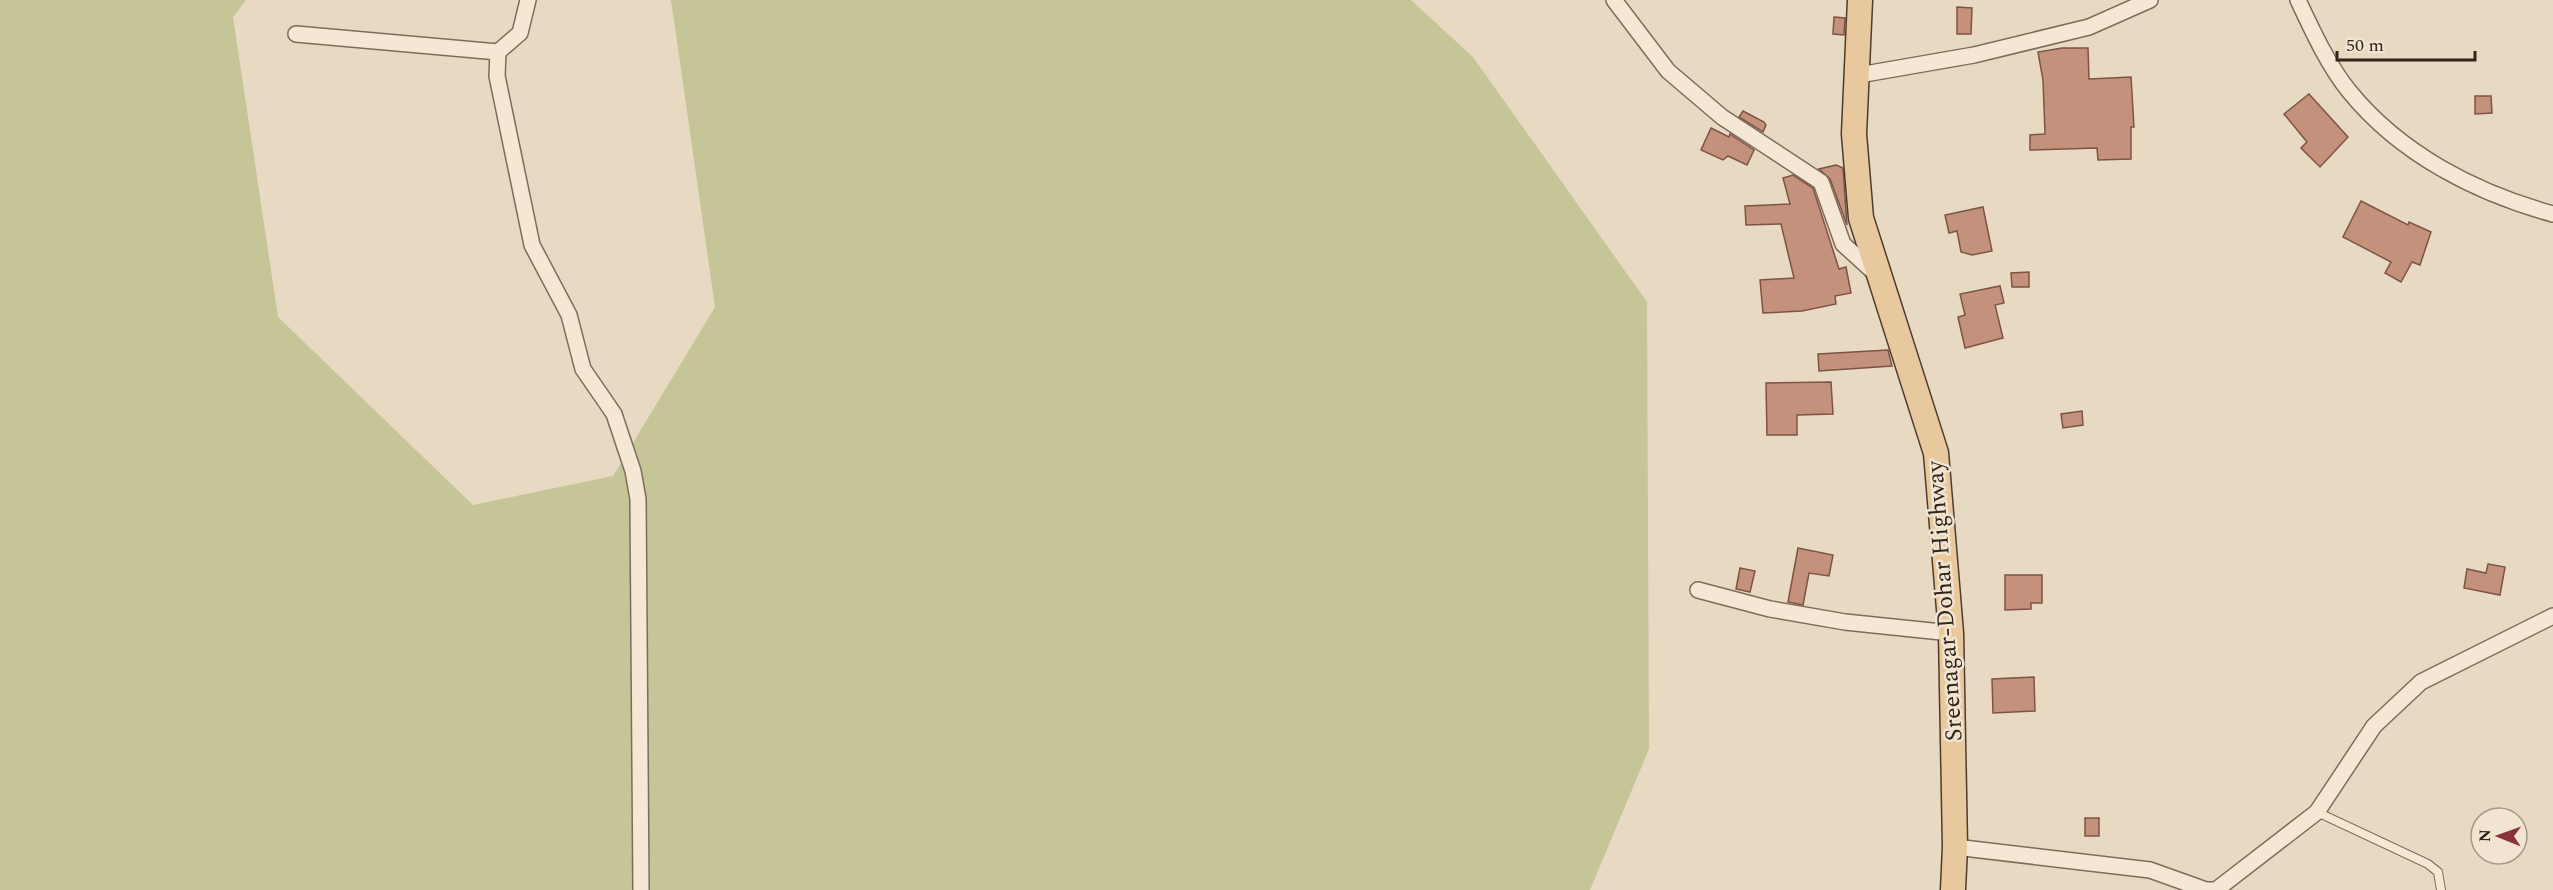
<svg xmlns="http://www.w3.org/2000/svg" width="2553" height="890" font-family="Spectral,serif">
  <rect width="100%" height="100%" fill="#e8d9c2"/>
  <polygon fill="#c5c597" points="0,0 246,0 233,17 278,317 473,505 613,476 715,307 671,0 1411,0 1473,57 1647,302 1649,749 1590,890 0,890"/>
  <g fill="#c3917c" stroke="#7d5444" stroke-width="1.5">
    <polygon points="1957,7 1972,8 1971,34 1957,34"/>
    <polygon points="1834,17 1845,18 1844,35 1833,34"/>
    <polygon points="2062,48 2088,48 2089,79 2131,77 2134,127 2131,127 2131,159 2098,160 2097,148 2030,150 2030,135 2045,134 2043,80 2038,52"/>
    <polygon points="2309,94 2348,137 2320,167 2301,148 2307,142 2284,114"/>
    <polygon points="2475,96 2491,96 2492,113 2475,114"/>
    <polygon points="1743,111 1764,122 1766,125 1763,132 1739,117"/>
    <polygon points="1711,128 1729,137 1730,134 1754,150 1747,165 1728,156 1723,160 1701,150"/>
    <polygon points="1836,165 1843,168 1847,225 1830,179 1819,169"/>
    <polygon points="1793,175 1813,188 1839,269 1846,267 1851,293 1835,296 1836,304 1802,311 1763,313 1760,280 1794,278 1781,224 1746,225 1745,206 1790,204 1783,178"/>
    <polygon points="2361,201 2408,225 2409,222 2431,232 2420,265 2412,262 2401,282 2385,273 2391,262 2343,237"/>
    <polygon points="1983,207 1992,251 1972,255 1961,252 1957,231 1949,233 1945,215"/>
    <polygon points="2029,272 2029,287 2012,287 2011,273"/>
    <polygon points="2000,286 2004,303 1995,305 2003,338 1965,348 1958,317 1965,315 1960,294"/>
    <polygon points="1888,350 1892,366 1819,371 1818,354"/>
    <polygon points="1831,382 1833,414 1797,415 1797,435 1767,435 1766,383"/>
    <polygon points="2082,411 2083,425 2063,428 2061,414"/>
    <polygon points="1798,548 1833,555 1829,576 1809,573 1803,605 1788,602"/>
    <polygon points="2488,564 2505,567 2500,595 2464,588 2467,569 2486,573"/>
    <polygon points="1740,568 1755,571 1750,592 1736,589"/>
    <polygon points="2005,575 2042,575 2042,603 2031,603 2031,609 2005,610"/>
    <polygon points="2034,677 2035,711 1993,713 1992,679"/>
    <rect x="2085" y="818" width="14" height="18"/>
  </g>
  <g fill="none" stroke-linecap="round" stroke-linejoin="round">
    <g stroke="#806b5b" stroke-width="10">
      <polyline id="lane" points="2317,812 2428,864 2438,872 2441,890"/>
    </g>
    <g stroke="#806b5b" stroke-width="18">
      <g id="street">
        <polyline points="528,0 520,33 498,52 497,76 532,245 569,315 583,369 614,414 633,471 638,499 641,890"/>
        <polyline points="1614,0 1668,71 1722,117 1821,182 1843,244 1877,275"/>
        <path d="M2298,0C2312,30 2328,65 2349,91C2400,154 2476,193 2553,214"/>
        <polyline points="296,34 498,52"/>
        <polyline points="1859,75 1974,55 2089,27 2150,0"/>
        <polyline points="1698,590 1770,609 1845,622 1951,633"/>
        <polyline points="1955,847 2150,870 2206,890 2216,890 2317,812 2374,726 2421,682 2553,616"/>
      </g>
    </g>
    <g stroke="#4e3a2f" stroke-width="27">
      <polyline id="primary" points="1860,0 1854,134 1861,218 1936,453 1951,633 1955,847 1953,890"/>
    </g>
    <use href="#lane" stroke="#f4e7d4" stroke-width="8"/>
    <use href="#street" stroke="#f4e7d4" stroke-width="15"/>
    <use href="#primary" stroke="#e8c99d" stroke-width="24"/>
  </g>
  <g text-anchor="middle" stroke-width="5" stroke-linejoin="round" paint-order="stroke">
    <g font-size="24" fill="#32251e" stroke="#f1e4d1">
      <text transform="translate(1944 601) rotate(-94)" y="8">Sreenagar-Dohar Highway</text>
    </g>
  </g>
  <g transform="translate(2499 836) rotate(271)"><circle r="28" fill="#f1e4d1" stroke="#a59889" stroke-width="1.5"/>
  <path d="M0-4.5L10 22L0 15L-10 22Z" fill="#89323c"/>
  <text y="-9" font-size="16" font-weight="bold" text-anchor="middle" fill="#32251e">N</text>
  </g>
  <path d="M2337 51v9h138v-9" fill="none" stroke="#32251e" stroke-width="3"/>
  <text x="2346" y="51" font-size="18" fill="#32251e" stroke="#f1e4d1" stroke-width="4.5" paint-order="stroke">50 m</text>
</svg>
